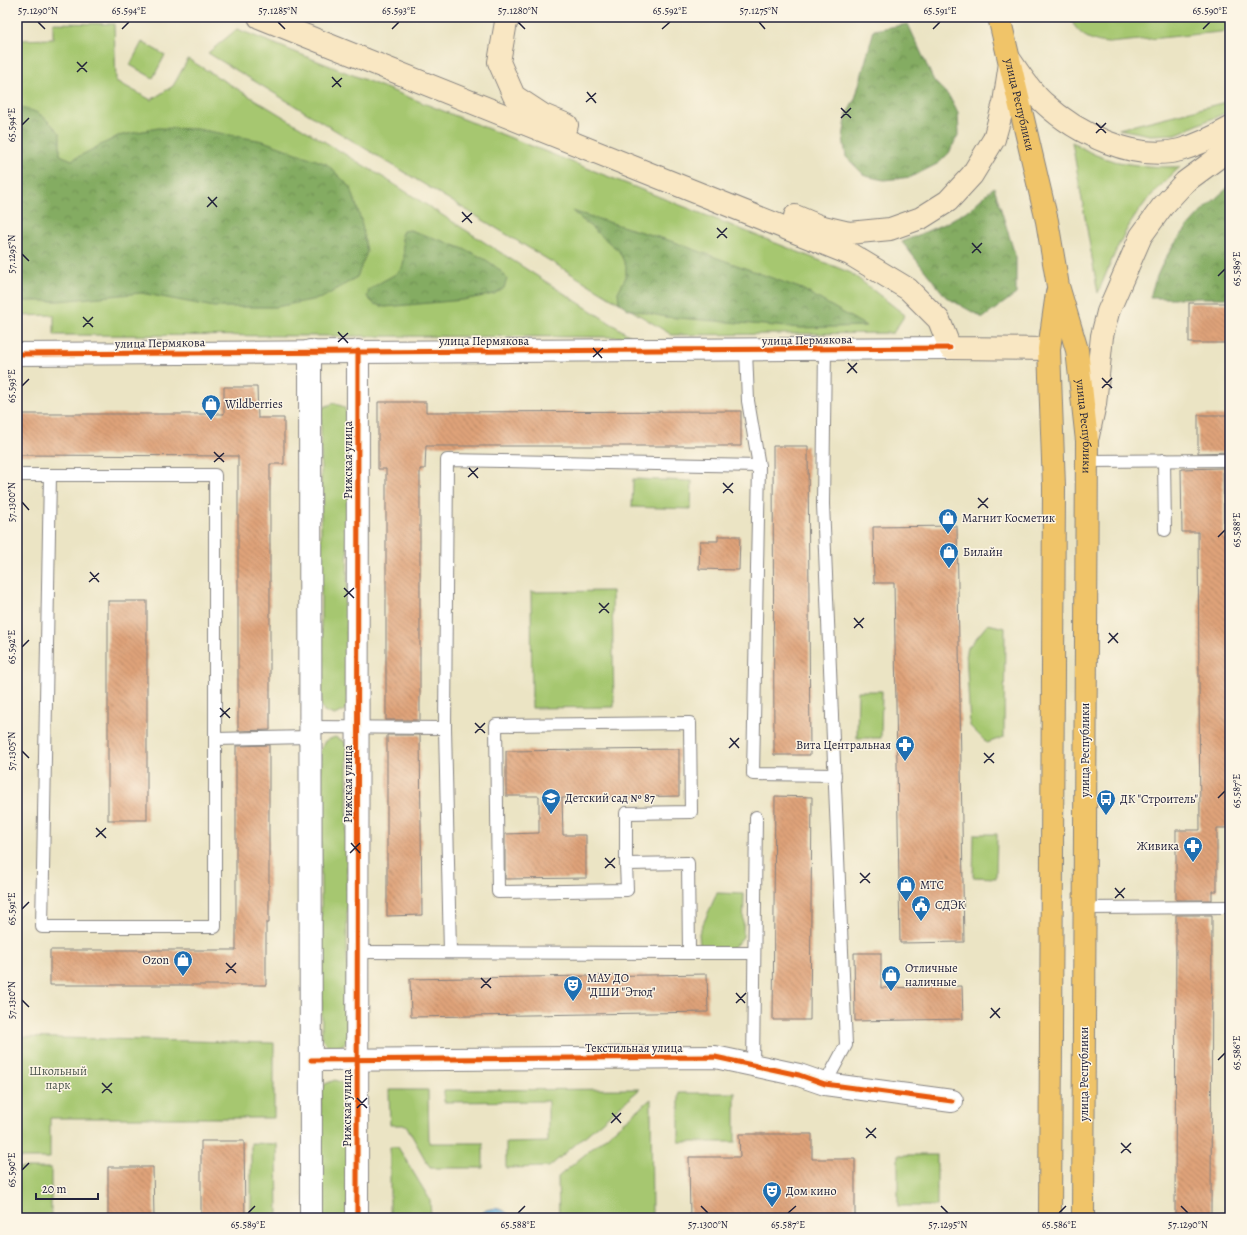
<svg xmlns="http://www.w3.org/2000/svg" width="1247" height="1235" font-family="Alegreya,serif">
  <defs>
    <pattern id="forest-crowns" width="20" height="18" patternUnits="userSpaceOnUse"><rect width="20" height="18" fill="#84ac62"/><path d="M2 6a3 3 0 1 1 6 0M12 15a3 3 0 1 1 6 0" fill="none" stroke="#6c8c52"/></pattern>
    <pattern id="water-waves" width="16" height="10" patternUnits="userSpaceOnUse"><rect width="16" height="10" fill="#63acda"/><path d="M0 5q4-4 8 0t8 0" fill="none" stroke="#518cb2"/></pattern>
    <pattern id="building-back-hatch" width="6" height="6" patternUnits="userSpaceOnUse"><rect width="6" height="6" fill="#dfa379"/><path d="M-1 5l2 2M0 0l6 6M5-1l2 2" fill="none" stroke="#b48464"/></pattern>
  </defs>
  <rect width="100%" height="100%" fill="#fcf5e5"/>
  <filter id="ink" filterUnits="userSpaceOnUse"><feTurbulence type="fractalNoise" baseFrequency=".025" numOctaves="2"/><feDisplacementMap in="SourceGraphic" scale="8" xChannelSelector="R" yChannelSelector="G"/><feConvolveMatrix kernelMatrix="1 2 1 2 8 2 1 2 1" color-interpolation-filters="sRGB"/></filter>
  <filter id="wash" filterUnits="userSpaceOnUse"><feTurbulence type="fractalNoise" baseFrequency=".012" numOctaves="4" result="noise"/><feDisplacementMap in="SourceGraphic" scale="16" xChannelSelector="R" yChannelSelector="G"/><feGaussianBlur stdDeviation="0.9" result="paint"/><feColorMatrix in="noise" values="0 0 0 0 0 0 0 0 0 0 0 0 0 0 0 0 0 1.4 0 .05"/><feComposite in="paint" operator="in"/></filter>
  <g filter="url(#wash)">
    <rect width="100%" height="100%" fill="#ebe4c4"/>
    <g fill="#a6c76f" stroke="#647455">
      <path d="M1070,17H1230V31L1109,43C1091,42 1077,35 1070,17Z"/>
      <polygon points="53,23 114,24 116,81 151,100 173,86 188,59 386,179 632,337 54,335 54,315 17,316 17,40 53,39"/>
      <polygon points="237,29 851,273 905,315 893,333 672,335 208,53"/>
      <polygon points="142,42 165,55 153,78 130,65"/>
      <polygon points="1230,101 1230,111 1176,134 1150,135 1119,129"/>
      <path d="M1072,142C1080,146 1088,152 1096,155C1122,166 1153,167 1180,167C1164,182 1148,197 1136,215C1119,239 1109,267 1098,293Z"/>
      <polygon points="334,403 344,407 348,417 347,706 344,711 334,715 324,711 321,706 321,412 324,407"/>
      <polygon points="633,479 692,481 691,509 632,507"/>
      <polygon points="612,591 614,707 532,708 531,592"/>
      <polygon points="988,624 1005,628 1004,737 987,743 970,726 966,650"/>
      <polygon points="858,691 882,691 881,738 857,738"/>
      <path d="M335,737L344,741L347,746V1040C340,1051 329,1050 322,1039L320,751L325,741Z"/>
      <polygon points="974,834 997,834 996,878 973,877"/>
      <polygon points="717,893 744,894 743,937 733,948 700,947 699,933"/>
      <polygon points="17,1037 274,1043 274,1118 50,1118 50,1158 17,1158"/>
      <polygon points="335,1080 345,1084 348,1089 349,1218 321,1218 321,1093 325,1084"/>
      <polygon points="640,1089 549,1167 506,1168 506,1143 548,1142 548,1101 444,1102 444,1090"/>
      <polygon points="389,1090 428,1090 429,1143 483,1143 483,1168 430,1168 406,1125 390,1125"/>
      <rect x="679" y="1093" width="56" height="49"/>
      <polygon points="651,1099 652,1217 559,1218 558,1177"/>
      <polygon points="251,1143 277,1144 278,1218 251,1218"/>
      <polygon points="390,1147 398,1147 430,1200 431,1218 390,1218"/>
      <rect x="898" y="1155" width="39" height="51"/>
      <rect x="17" y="1168" width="34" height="50"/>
    </g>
    <g fill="url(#forest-crowns)" stroke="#53674e">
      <polygon points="908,24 934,81 949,96 958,113 959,133 949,153 939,163 911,177 884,180 865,176 846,157 843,137 847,114 855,99 874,30"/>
      <path d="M17,108C39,109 45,118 60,133V155L72,160L118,136L158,128L197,129L263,141L327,164L351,188L361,220L367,252L357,277L322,298L276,307H214L141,293L59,301H24L17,295Z"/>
      <path d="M1230,186V298H1150C1161,251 1194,216 1230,186Z"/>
      <polygon points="994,187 1016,258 1016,294 983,318 946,297 902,242 946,223 970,209"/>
      <polygon points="572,211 671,241 802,289 866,326 801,328 666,317 628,309 619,302 618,292 626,277 626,266 619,251"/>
      <path d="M410,230C438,240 492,254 507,279L504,288L494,294L463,300L385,307L374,304L367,297L369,290C399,268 410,279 401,235L403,231Z"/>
    </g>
    <polygon fill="url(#water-waves)" stroke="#42678a" points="495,1208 503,1210 514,1218 476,1218 486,1210"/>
    <g id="blocks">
      <g fill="url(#building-back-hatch)">
        <rect x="1189" y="303" width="41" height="40"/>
        <polygon points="224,387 257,387 258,418 284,418 284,464 270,464 270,730 238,731 238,456 17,455 17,414 224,414"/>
        <polygon points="378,402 426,402 426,412 741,411 741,446 426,446 425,469 420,469 420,720 386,720 386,469 378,469"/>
        <polygon points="1198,415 1230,415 1230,452 1198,453"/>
        <polygon points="773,446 808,446 810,755 774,755"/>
        <polygon points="1223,468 1224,538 1230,538 1230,828 1217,828 1217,891 1212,891 1212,900 1176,900 1176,830 1200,830 1198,532 1182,532 1181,469"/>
        <polygon points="957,526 964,942 900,943 894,583 874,583 873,527"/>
        <polygon points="718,536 740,536 739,570 699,569 700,541 718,541"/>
        <rect x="108" y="601" width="39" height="219"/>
        <polygon points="387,735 420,735 422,915 387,916"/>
        <polygon points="269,745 269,923 266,923 266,985 50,985 50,950 236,950 236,746"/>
        <polygon points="679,749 679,796 562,798 563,835 586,835 586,878 505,879 505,834 539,833 539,796 506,796 506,751"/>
        <polygon points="775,796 812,797 810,1020 773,1020"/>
        <polygon points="1176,915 1212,915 1211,1218 1175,1218"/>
        <polygon points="854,953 881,953 881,988 962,986 963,1019 855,1021"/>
        <polygon points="707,974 708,1012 411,1017 410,979"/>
        <polygon points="739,1134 812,1134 812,1159 855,1159 855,1218 690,1218 689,1157 740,1157"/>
        <polygon points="201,1141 244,1141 245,1218 201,1218"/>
        <polygon points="108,1167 153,1167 154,1218 108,1218"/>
      </g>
    </g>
  </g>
  <g filter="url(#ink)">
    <use href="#blocks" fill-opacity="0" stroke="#868380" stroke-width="1"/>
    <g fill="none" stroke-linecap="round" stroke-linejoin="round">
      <g stroke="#868380" stroke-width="14">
        <g id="service">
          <polyline points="746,350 748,401 759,466 753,774 835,775"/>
          <polyline points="1164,460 1165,530"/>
          <polyline points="1087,461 1230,460"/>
          <polyline points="17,475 215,475 215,927 42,927 50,475"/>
          <polyline points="310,727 445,728"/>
          <polyline points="216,739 310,737"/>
          <polyline points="626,864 626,813 691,812 690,723 496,725 498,892 627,890 626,864 688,863 689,953 754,953"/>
          <polyline points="1084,908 1230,907"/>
          <polyline points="358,952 689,953"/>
          <polyline points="450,952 445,728 447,460 759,466"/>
          <polyline points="753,1066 756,817"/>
          <polyline points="825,1084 846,1045 823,504 825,349"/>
        </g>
      </g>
      <g stroke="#868380" stroke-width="24">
        <polyline id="minor" points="311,1060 715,1057 799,1075 825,1084 952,1101"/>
      </g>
      <g stroke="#868380" stroke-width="24">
        <g id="tertiary">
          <polyline points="310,351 311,1218"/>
          <path d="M17,354C328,351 639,352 950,348"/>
          <polyline points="357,1218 358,351"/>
        </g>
      </g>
      <g stroke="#868380" stroke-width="24">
        <g id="secondary">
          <polyline points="259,17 850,254 908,289 939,320 950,348 1049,349"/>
          <polyline points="510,17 506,22 499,62 514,96 543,115 567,125"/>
          <path d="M1010,60C1020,74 1030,91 1044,103C1076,133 1135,162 1180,150C1198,145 1214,137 1230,128"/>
          <polyline points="795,216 819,226 849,233 890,229 921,218 948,201 972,175 994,139 1004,103 1010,63"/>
          <polyline points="1088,436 1095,404 1102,336 1108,312 1141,236 1162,207 1185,182 1230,149"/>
        </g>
      </g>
      <g stroke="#868380" stroke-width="24">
        <g id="primary">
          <path id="s1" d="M999,17L1047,221L1058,286L1077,350L1087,441L1083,1218"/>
          <polyline points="1050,1218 1054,487 1049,349 1057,293"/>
        </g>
      </g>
      <use href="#service" stroke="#fff" stroke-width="12"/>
      <use href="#minor" stroke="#fff" stroke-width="22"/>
      <use href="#tertiary" stroke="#fff" stroke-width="22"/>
      <use href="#secondary" stroke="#f9e7c3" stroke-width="22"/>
      <use href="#primary" stroke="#f0c469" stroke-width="22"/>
      <g stroke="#fcf5e5" stroke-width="8">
        <g id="cycleway">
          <path d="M17,354C328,351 639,352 950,348"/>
          <polyline points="311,1060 715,1057 799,1075 825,1084 952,1101"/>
          <polyline points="357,1218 358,351"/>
        </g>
      </g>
      <use href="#cycleway" stroke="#e8590c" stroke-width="5"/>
    </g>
  </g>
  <path fill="none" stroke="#22223b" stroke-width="1.5" d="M38,22L45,29M278,22L285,29M518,22L525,29M759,22L765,29M122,29L129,22M392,29L399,22M662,29L670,22M933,29L940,22M1203,29L1210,22M77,62L87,72M77,72L87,62M332,77L341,87M332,87L342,78M587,92L596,103M586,102L596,93M841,108L851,118M841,118L851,108M1096,123L1106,133M22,125L29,118M1096,133L1106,123M208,197L217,207M207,207L217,197M462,212L472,223M462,222L472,213M717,228L727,238M717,238L727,228M972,243L981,253M972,253L982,243M22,254L29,261M1218,276L1225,269M83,317L93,327M83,327L93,317M338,332L348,343M338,342L348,333M593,348L602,358M593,357L603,348M848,363L857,373M847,373L857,363M1102,378L1112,388M22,386L29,379M1102,388L1112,378M214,452L224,462M214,462L224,453M469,468L478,478M468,477L478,468M723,483L733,493M723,493L733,483M978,498L988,508M22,502L29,510M978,508L988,498M1218,537L1225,530M90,572L99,582M89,582L99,573M344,588L354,598M344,597L354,588M599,603L609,613M599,613L609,603M854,618L863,628M854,628L864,618M1109,633L1118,643M1108,643L1118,633M22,647L29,640M220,708L230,718M220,717L230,708M475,723L485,733M475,733L485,723M730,738L739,748M729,748L739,738M22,751L29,758M984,753L994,763M984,763L994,753M1218,798L1225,791M96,828L106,838M96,837L106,828M351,843L360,853M350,853L360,843M605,858L615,868M605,868L615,858M860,873L870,883M860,883L870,873M1115,888L1124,898M1115,898L1125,888M22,909L29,902M226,963L236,973M226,973L236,963M481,978L491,988M481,988L491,978M736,993L745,1003M22,1000L29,1007M736,1003L746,993M991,1008L1000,1018M990,1018L1000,1008M1218,1060L1225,1053M102,1083L112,1093M102,1093L112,1083M357,1098L367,1108M357,1108L367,1098M612,1113L621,1123M611,1123L621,1113M866,1128L876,1138M866,1138L876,1128M1121,1143L1131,1153M1121,1153L1131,1143M22,1170L29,1163M701,1206L708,1213M941,1206L948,1213M1181,1206L1188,1213M248,1213L255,1206M518,1213L525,1206M788,1213L796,1206M1059,1213L1066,1206"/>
  <defs>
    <g id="shop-pin" transform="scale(1)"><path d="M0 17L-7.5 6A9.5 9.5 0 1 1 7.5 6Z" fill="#1f6fb2" stroke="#fcf5e5"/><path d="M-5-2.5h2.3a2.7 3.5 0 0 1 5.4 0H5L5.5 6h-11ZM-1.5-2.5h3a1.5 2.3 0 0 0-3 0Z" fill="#fff"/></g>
    <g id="pharmacy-pin" transform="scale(1)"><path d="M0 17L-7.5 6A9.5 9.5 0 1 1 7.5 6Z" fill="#1f6fb2" stroke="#fcf5e5"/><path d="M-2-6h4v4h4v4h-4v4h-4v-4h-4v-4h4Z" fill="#fff"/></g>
    <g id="school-pin" transform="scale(1)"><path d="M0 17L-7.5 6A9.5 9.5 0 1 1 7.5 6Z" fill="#1f6fb2" stroke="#fcf5e5"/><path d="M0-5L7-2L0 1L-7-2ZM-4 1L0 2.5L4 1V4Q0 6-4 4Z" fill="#fff"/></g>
    <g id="bus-pin" transform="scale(1)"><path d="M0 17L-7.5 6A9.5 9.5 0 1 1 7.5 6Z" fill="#1f6fb2" stroke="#fcf5e5"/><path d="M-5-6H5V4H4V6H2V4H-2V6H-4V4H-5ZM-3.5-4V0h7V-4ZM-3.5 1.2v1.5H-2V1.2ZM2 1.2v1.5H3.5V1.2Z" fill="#fff"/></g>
    <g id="civic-pin" transform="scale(1)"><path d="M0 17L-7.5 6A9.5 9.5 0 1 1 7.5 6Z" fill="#1f6fb2" stroke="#fcf5e5"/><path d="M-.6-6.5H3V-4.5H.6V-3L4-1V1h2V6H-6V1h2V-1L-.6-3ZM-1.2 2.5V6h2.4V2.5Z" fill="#fff"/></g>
    <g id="theatre-pin" transform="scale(1)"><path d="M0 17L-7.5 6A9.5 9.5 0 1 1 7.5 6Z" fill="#1f6fb2" stroke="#fcf5e5"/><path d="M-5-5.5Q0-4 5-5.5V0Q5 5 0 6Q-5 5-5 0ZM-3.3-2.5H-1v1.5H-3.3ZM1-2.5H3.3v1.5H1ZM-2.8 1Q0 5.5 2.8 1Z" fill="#fff"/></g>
  </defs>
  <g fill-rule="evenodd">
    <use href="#shop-pin" x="211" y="404"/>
    <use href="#shop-pin" x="948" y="518"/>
    <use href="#shop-pin" x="949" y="552"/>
    <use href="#pharmacy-pin" x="905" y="745"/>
    <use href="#school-pin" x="551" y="798"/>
    <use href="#bus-pin" x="1106" y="799"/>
    <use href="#pharmacy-pin" x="1193" y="846"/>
    <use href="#shop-pin" x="906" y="885"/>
    <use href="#civic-pin" x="921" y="905"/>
    <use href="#shop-pin" x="183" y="960"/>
    <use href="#shop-pin" x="891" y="975"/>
    <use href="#theatre-pin" x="573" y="985"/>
    <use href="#theatre-pin" x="772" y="1191"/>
  </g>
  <g text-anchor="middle" stroke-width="3" stroke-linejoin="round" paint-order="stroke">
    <g font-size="12" fill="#22223b" stroke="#fcf5e5">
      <text dy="4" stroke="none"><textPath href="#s1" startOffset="90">улица Республики</textPath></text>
      <text transform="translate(807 340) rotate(-1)" y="4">улица Пермякова</text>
      <text x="484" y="345">улица Пермякова</text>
      <text transform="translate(160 343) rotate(-1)" y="4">улица Пермякова</text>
      <text dy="4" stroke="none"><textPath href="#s1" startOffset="419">улица Республики</textPath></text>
      <text transform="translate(348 460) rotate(-90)" y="4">Рижская улица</text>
      <text transform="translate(1085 750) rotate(-90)" y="4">улица Республики</text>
      <text transform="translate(348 784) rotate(-90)" y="4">Рижская улица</text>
      <text x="634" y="1052">Текстильная улица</text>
      <text transform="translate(1084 1074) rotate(-90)" y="4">улица Республики</text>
      <text transform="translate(347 1108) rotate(-90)" y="4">Рижская улица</text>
    </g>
    <g font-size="12" fill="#22223b" stroke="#fcf5e5" text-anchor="start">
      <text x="225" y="408">Wildberries</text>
      <text x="962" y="522">Магнит Косметик</text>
      <text x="963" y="556">Билайн</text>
      <text x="891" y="749" text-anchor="end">Вита Центральная</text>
      <text x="565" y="802">Детский сад № 87</text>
      <text x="1120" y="803">ДК "Строитель"</text>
      <text x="1179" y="850" text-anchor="end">Живика</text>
      <text x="920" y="889">МТС</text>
      <text x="935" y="909">СДЭК</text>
      <text x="169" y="964" text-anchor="end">Ozon</text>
      <text x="905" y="972">Отличные<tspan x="905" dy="14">наличные</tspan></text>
      <text x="587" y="982">МАУ ДО<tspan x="587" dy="14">"ДШИ "Этюд"</tspan></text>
      <text x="786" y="1195">Дом кино</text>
    </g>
    <g font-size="12" fill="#4a544b" stroke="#fcf5e5">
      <text x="58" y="1075">Школьный<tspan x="58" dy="14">парк</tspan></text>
    </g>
  </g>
  <rect width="1247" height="1235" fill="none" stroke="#fcf5e5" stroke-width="44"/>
  <path d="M36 1193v6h62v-6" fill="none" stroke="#22223b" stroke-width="2"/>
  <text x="42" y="1193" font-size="12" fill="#22223b" stroke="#fcf5e5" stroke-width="3" paint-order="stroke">20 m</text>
  <rect x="22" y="22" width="1203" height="1191" fill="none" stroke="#22223b" stroke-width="1.5"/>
  <g font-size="10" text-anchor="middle" fill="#22223b">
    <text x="38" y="14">57.1290°N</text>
    <text x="129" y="14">65.594°E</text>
    <text x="278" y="14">57.1285°N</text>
    <text x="399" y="14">65.593°E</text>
    <text x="518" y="14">57.1280°N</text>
    <text x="670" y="14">65.592°E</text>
    <text x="759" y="14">57.1275°N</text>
    <text x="940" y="14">65.591°E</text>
    <text x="1210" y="14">65.590°E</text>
    <text transform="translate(11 125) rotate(-90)" y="4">65.594°E</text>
    <text transform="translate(11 254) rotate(-90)" y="4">57.1295°N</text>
    <text transform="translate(1236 269) rotate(-90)" y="4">65.589°E</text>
    <text transform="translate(11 386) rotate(-90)" y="4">65.593°E</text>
    <text transform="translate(11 502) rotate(-90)" y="4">57.1300°N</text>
    <text transform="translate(1236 530) rotate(-90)" y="4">65.588°E</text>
    <text transform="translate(11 647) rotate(-90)" y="4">65.592°E</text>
    <text transform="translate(11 751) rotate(-90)" y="4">57.1305°N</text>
    <text transform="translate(1236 791) rotate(-90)" y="4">65.587°E</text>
    <text transform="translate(11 909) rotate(-90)" y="4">65.591°E</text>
    <text transform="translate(11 1000) rotate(-90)" y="4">57.1310°N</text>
    <text transform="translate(1236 1053) rotate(-90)" y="4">65.586°E</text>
    <text transform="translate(11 1170) rotate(-90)" y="4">65.590°E</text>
    <text x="248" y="1228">65.589°E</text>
    <text x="518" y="1228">65.588°E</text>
    <text x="708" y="1228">57.1300°N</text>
    <text x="788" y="1228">65.587°E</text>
    <text x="948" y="1228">57.1295°N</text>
    <text x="1059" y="1228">65.586°E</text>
    <text x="1188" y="1228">57.1290°N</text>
  </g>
</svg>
